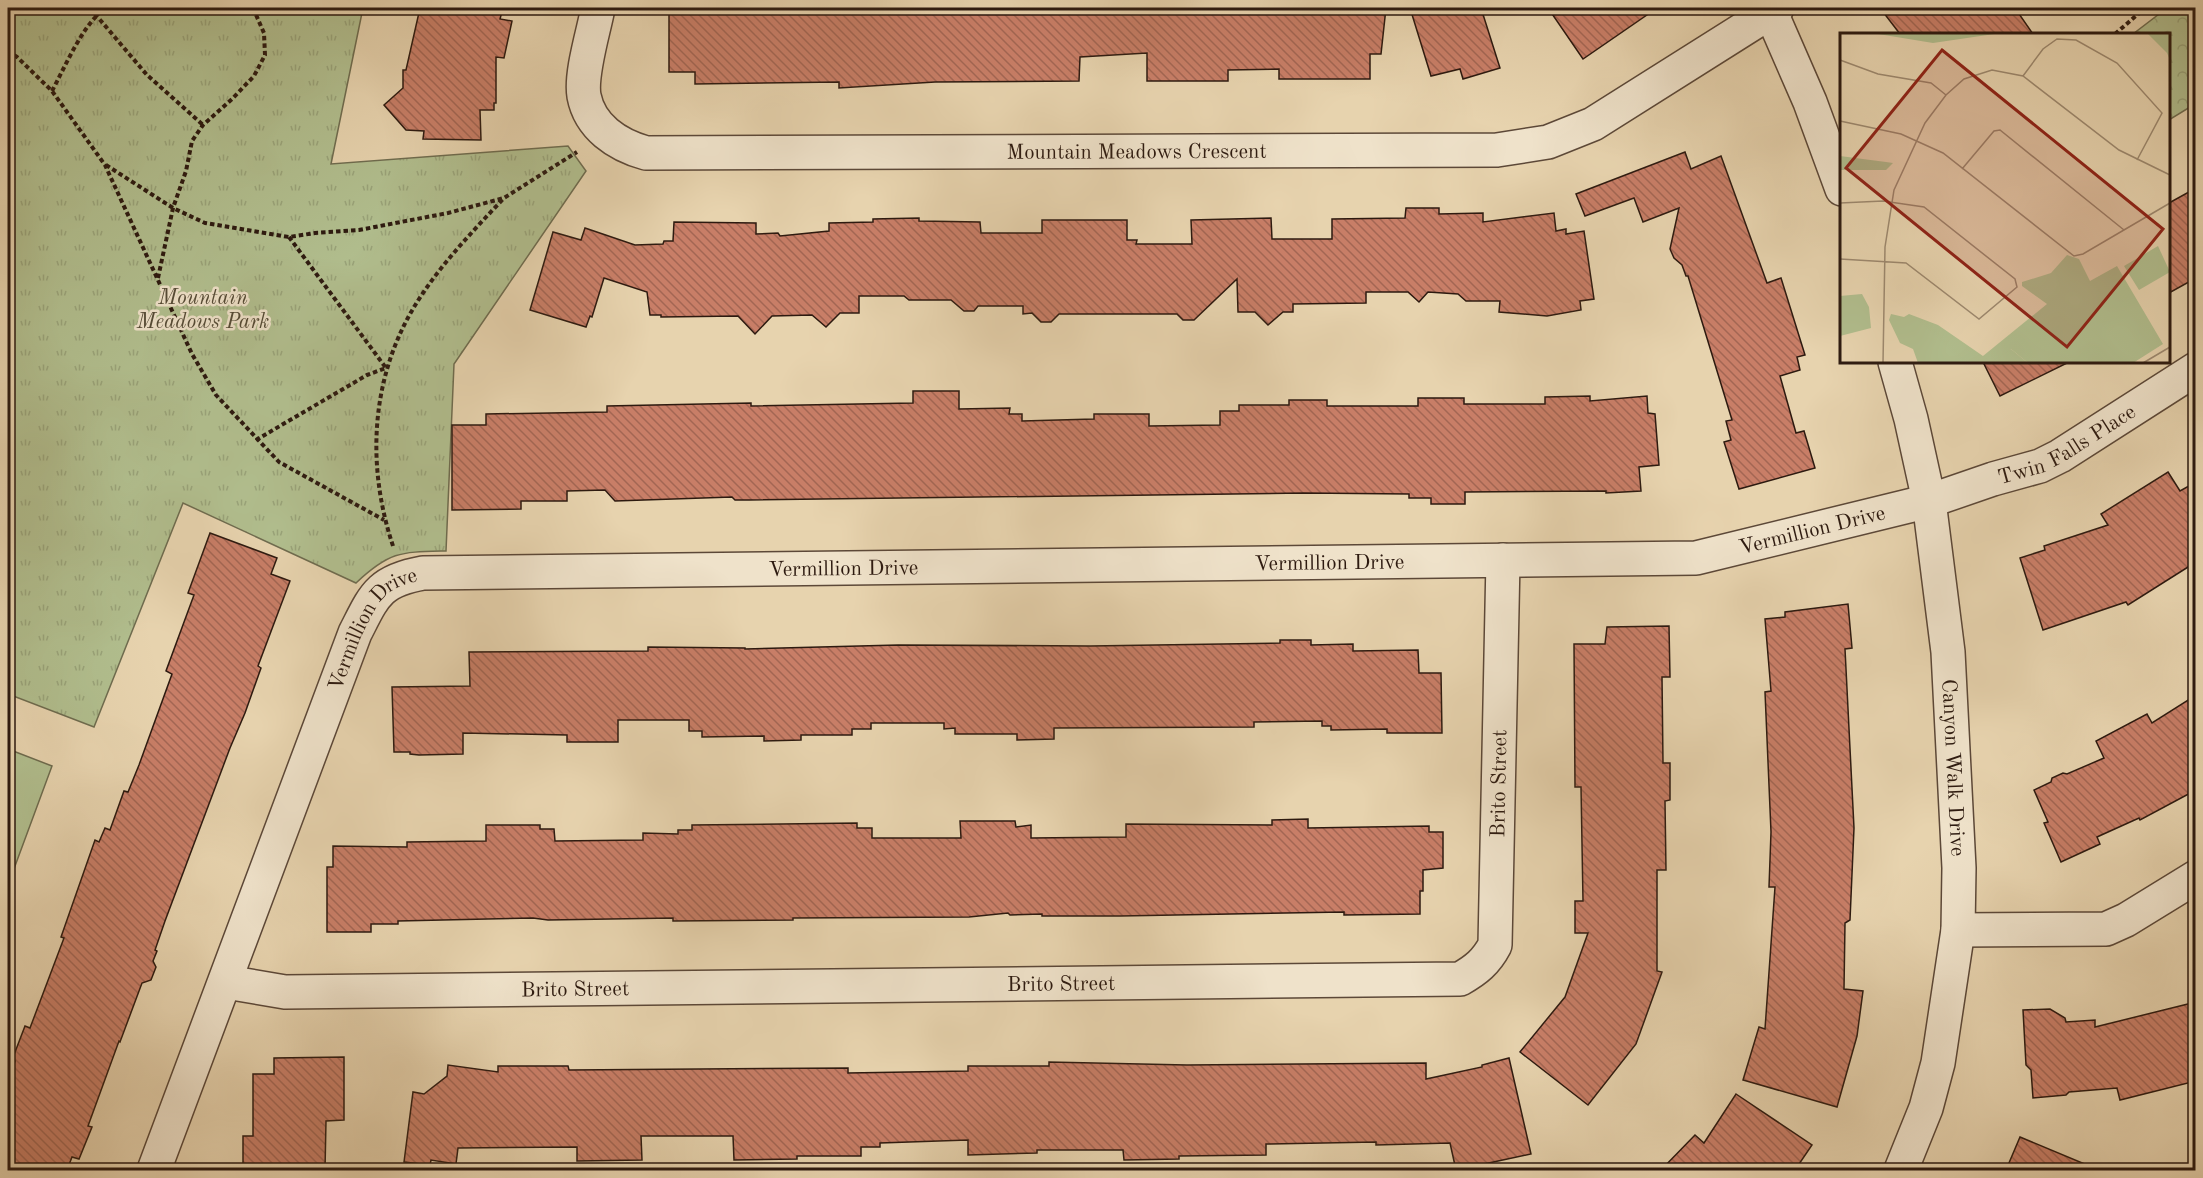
<svg xmlns="http://www.w3.org/2000/svg" width="2203" height="1178" font-family="'Old Standard TT',serif">
  <defs>
    <pattern id="forest-crowns" width="20" height="18" patternUnits="userSpaceOnUse" patternTransform="scale(1.5)"><rect width="20" height="18" fill="#b1be8e"/><path d="M2 6a3 3 0 1 1 6 0M12 15a3 3 0 1 1 6 0" fill="none" stroke="#99a379"/></pattern>
    <pattern id="park-tufts" width="24" height="20" patternUnits="userSpaceOnUse" patternTransform="scale(1.5)"><rect width="24" height="20" fill="#b1be8e"/><path d="M3 7l-1-3M5 7V3M7 7l1-3M15 17l-1-3M17 17v-4M19 17l1-3" fill="none" stroke="#99a379"/></pattern>
    <pattern id="building-back-hatch" width="6" height="6" patternUnits="userSpaceOnUse" patternTransform="scale(1.5)"><rect width="6" height="6" fill="#c87e67"/><path d="M-1 5l2 2M0 0l6 6M5-1l2 2" fill="none" stroke="#a36653"/></pattern>
  </defs>
  <rect width="100%" height="100%" fill="#e7d3ae"/>
  <filter id="stains"><feTurbulence type="fractalNoise" baseFrequency=".00333" numOctaves="4"/><feColorMatrix values="0 0 0 0 .2 0 0 0 0 .09 0 0 0 0 .02 0 0 0 .5 -.17"/></filter>
  <radialGradient id="worn" r=".72"><stop offset=".6" stop-color="#630" stop-opacity="0"/><stop offset="1" stop-color="#630" stop-opacity=".3"/></radialGradient>
  <polygon fill="#b1be8e" stroke="#6f6c4f" stroke-width="1.5" points="8,749 52,766 8,885"/>
  <polygon fill="url(#forest-crowns)" stroke="#6f6c4f" stroke-width="1.5" points="2167,8 2196,8 2195,104 2169,120 2168,34 2133,34"/>
  <path fill="url(#park-tufts)" stroke="#6f6c4f" stroke-width="1.5" d="M8,8H363L331,164L568,146L586,171L454,364L446,551C401,552 390,551 356,583L183,503L94,727L8,694Z"/>
  <g fill="url(#building-back-hatch)" stroke="#2d1a10" stroke-width="1.5">
    <polygon points="420,8 503,8 500,19 512,21 504,58 496,57 496,103 494,103 494,110 480,110 481,140 423,139 424,131 406,130 384,105 403,88 403,70 406,70"/>
    <polygon points="669,8 854,9 1386,8 1381,54 1370,54 1370,79 1279,79 1279,69 1228,70 1228,81 1147,81 1147,53 1080,57 1079,81 935,82 839,88 839,82 695,84 695,72 669,72"/>
    <polygon points="1410,8 1481,8 1500,68 1463,79 1460,69 1431,76"/>
    <polygon points="1548,8 1657,8 1583,59"/>
    <polygon points="1880,8 2015,8 2033,34 1900,34"/>
    <polygon points="1685,152 1691,169 1721,156 1767,283 1781,278 1805,355 1797,357 1800,370 1780,376 1796,433 1804,431 1815,468 1739,489 1724,442 1731,440 1726,421 1732,420 1688,276 1686,276 1682,265 1674,258 1670,249 1679,208 1643,222 1634,198 1585,216 1576,194"/>
    <polygon points="2196,188 2196,278 2169,293 2169,203"/>
    <polygon points="1406,208 1439,208 1439,214 1483,213 1483,222 1554,213 1556,231 1566,229 1566,234 1584,231 1594,299 1580,301 1581,310 1547,316 1499,312 1500,301 1466,301 1458,294 1428,292 1419,302 1408,292 1366,292 1366,303 1293,304 1293,312 1283,312 1268,325 1255,312 1238,312 1237,279 1194,320 1183,320 1177,314 1059,314 1051,322 1041,322 1032,313 1023,314 1023,306 978,306 974,311 964,311 951,300 909,300 904,296 859,296 859,313 840,313 826,327 812,315 772,316 755,334 738,316 661,317 661,315 650,315 647,292 604,278 592,317 590,316 586,327 530,310 553,232 581,240 585,228 635,245 663,244 664,241 673,241 674,222 756,223 756,234 778,233 780,236 829,231 829,223 873,222 873,219 919,218 919,221 980,222 981,233 1042,233 1042,220 1127,220 1127,240 1137,240 1136,244 1192,244 1191,220 1271,218 1272,239 1332,239 1332,219 1405,218"/>
    <polygon points="1983,362 2069,362 2000,396"/>
    <polygon points="913,391 959,391 959,409 1010,408 1009,414 1022,414 1022,421 1094,419 1094,414 1149,414 1149,426 1220,425 1220,411 1239,411 1239,405 1289,405 1289,400 1327,400 1327,406 1418,406 1418,398 1464,398 1464,404 1545,404 1545,397 1590,396 1590,401 1647,396 1648,413 1655,414 1659,465 1639,467 1641,491 1606,493 1606,491 1465,492 1465,504 1431,504 1431,498 1409,498 1409,494 1304,493 749,500 735,500 732,497 615,501 605,490 567,491 567,501 521,501 521,509 452,510 452,425 486,425 486,414 607,412 607,406 751,403 751,406 913,403"/>
    <polygon points="2168,472 2180,491 2196,482 2196,562 2128,605 2126,602 2043,630 2020,558 2045,550 2044,546 2108,525 2101,514"/>
    <polygon points="210,533 277,558 271,574 290,581 258,666 261,668 245,713 230,748 165,921 155,950 157,951 153,961 156,967 151,980 142,983 120,1042 119,1041 88,1126 92,1127 79,1159 72,1157 67,1170 8,1170 8,1083 15,1061 12,1060 25,1026 30,1028 64,938 61,937 95,840 99,842 105,828 110,830 124,791 128,792 139,765 172,674 166,671 194,595 188,593"/>
    <polygon points="1848,604 1852,648 1845,649 1854,828 1850,920 1845,923 1844,989 1863,991 1857,1036 1837,1107 1743,1080 1759,1027 1765,1029 1775,887 1769,887 1771,832 1765,692 1771,691 1765,619 1785,617 1785,612"/>
    <polygon points="1669,626 1670,677 1662,677 1663,763 1670,763 1670,800 1665,801 1666,870 1657,870 1657,971 1662,972 1636,1044 1588,1105 1520,1052 1565,997 1588,933 1575,933 1575,901 1583,901 1581,787 1575,787 1574,644 1605,644 1607,627"/>
    <polygon points="1280,640 1311,640 1311,645 1353,644 1353,651 1418,650 1419,673 1441,673 1442,733 1387,733 1387,729 1331,730 1331,726 1322,726 1322,721 1254,722 1254,727 1054,728 1054,739 1017,740 1017,734 955,734 955,728 944,729 944,723 871,723 871,729 852,729 852,735 801,735 801,740 764,741 764,736 702,737 702,731 689,731 689,720 618,720 618,742 567,742 567,735 463,733 463,754 419,755 410,754 410,752 394,752 392,687 470,686 469,652 648,651 648,647 745,648 745,649 898,645 1090,646 1280,643"/>
    <polygon points="2196,695 2196,790 2140,820 2139,818 2097,837 2100,844 2061,862 2044,823 2048,822 2034,790 2051,782 2052,778 2063,773 2067,774 2104,758 2096,741 2147,714 2152,723"/>
    <polygon points="1308,819 1308,828 1429,826 1429,832 1443,832 1443,868 1423,870 1423,891 1420,891 1420,914 1344,915 1344,912 1120,916 1042,916 1042,914 1010,915 1008,913 969,917 793,918 793,920 673,921 673,918 548,920 533,918 398,921 398,924 371,924 371,932 327,932 327,867 333,867 333,846 407,847 407,842 486,841 486,825 540,825 540,829 554,829 555,841 643,840 643,833 678,834 678,830 692,830 692,825 857,823 857,828 872,828 872,838 961,838 960,821 1015,821 1016,827 1031,825 1031,838 1126,837 1126,824 1272,825 1272,820"/>
    <polygon points="2196,1002 2196,1081 2120,1100 2117,1088 2069,1092 2066,1095 2033,1098 2031,1070 2026,1065 2023,1010 2050,1009 2065,1018 2066,1022 2095,1020 2095,1027"/>
    <polygon points="344,1057 344,1120 326,1121 325,1170 243,1170 243,1136 253,1136 253,1074 274,1074 274,1058"/>
    <polygon points="1509,1058 1531,1154 1456,1170 1450,1143 1376,1145 1376,1142 1266,1144 1266,1155 1179,1156 1179,1159 1124,1160 1123,1150 1037,1150 1037,1153 968,1155 968,1140 880,1143 880,1147 861,1147 861,1156 797,1156 797,1159 734,1160 733,1136 641,1136 642,1160 577,1161 577,1147 458,1148 456,1164 431,1160 430,1165 404,1162 413,1092 424,1094 447,1076 448,1065 498,1072 498,1066 568,1066 569,1070 848,1068 848,1073 968,1071 968,1066 1049,1066 1049,1062 1187,1065 1426,1063 1426,1079 1482,1067 1482,1065"/>
    <polygon points="1736,1094 1812,1145 1795,1170 1661,1170 1695,1135 1704,1143"/>
    <polygon points="2020,1137 2099,1170 2006,1170"/>
  </g>
  <g fill="none" stroke-linecap="round" stroke-linejoin="round">
    <g stroke="#5c4838" stroke-width="36">
      <g id="minor">
        <path id="s1" d="M598,8C594,30 580,74 584,96C590,127 617,145 646,153L1497,150L1548,142L1593,124L1777,8"/>
        <polyline points="1769,8 1810,102 1842,189"/>
        <path id="s2" d="M1895,362L1911,419L1929,501L1948,652L1959,868L1958,930L1938,1063L1926,1108L1901,1170"/>
        <polyline points="1958,930 2106,929 2126,920 2196,877"/>
        <path id="s3" d="M226,982L285,992L1460,979C1476,970 1486,962 1495,945L1503,560"/>
        <path id="s4" d="M154,1170L355,633C374,596 378,581 423,573L1696,558L1929,501L1993,479L2040,466L2060,456L2196,369"/>
      </g>
    </g>
    <g stroke="#2d1a10" stroke-width="4" stroke-dasharray="4.5 3" stroke-linecap="butt">
      <polyline points="90,8 147,75 203,125"/>
      <polyline points="2115,34 2145,8"/>
      <polyline points="8,51 17,57 52,91 105,165 192,354 216,395 279,462 384,520"/>
      <path d="M52,91C66,65 82,26 105,8"/>
      <polyline points="106,165 173,208 205,223 289,237 315,233 359,230 448,213 504,198 577,152"/>
      <polyline points="158,278 173,208 186,171 192,141 203,125 232,99 254,76 265,55 264,33 253,8"/>
      <polyline points="256,440 367,375 386,368 289,237"/>
      <path d="M393,546C365,462 371,371 421,296C444,261 474,230 503,199"/>
    </g>
    <use href="#minor" stroke="#efe2ca" stroke-width="33"/>
  </g>
  <g text-anchor="middle" stroke-width="5" stroke-linejoin="round" paint-order="stroke">
    <g font-size="21" fill="#2d1a10" stroke="#efe2ca">
      <text dy="7" stroke="none"><textPath href="#s1" startOffset="669">Mountain Meadows Crescent</textPath></text>
      <text dy="7" stroke="none"><textPath href="#s4" startOffset="2332">Twin Falls Place</textPath></text>
      <text dy="7" stroke="none"><textPath href="#s4" startOffset="2062">Vermillion Drive</textPath></text>
      <text dy="7" stroke="none"><textPath href="#s4" startOffset="1576">Vermillion Drive</textPath></text>
      <text dy="7" stroke="none"><textPath href="#s4" startOffset="1090">Vermillion Drive</textPath></text>
      <text dy="7" stroke="none"><textPath href="#s4" startOffset="588">Vermillion Drive</textPath></text>
      <text dy="7" stroke="none"><textPath href="#s2" startOffset="411">Canyon Walk Drive</textPath></text>
      <text dy="7" stroke="none"><textPath href="#s3" startOffset="1446">Brito Street</textPath></text>
      <text dy="7" stroke="none"><textPath href="#s3" startOffset="836">Brito Street</textPath></text>
      <text dy="7" stroke="none"><textPath href="#s3" startOffset="350">Brito Street</textPath></text>
    </g>
    <g font-size="21" font-style="italic" fill="#554b36" stroke="#efe2ca">
      <text x="203" y="304">Mountain<tspan x="203" dy="24">Meadows Park</tspan></text>
    </g>
  </g>
  <g transform="translate(1840 33)">
    <rect width="330" height="330" fill="#e7d3ae"/>
    <path d="M318,213L330,239L299,257L284,233Z" fill="#b1be8e"/>
    <path d="M32,0H161L93,10ZM307,0H330V27L327,20ZM0,123L46,129L53,130L46,137H0ZM22,261L29,274L31,295L0,303V263ZM69,281L98,292L143,323L171,316L188,330H78L73,316L60,310L49,287L51,281L64,284Z" fill="#b1be8e"/>
    <path d="M227,222L239,226L250,248L277,233L323,311L293,330H188L171,316L151,329L143,323L207,271L182,253V249L211,240Z" fill="#b1be8e"/>
    <path fill="none" stroke="#9d896f" stroke-width="1.5" d="M0,27L38,41L91,50L106,62M183,43L203,16L217,6L236,7L277,30L322,80L297,127M0,88L61,101L103,120L234,223L243,221L330,170M122,136L154,98L160,97L284,197M0,170L43,168L84,174L175,246L177,254L139,286L66,230L0,226M43,330L45,214L54,157L85,90L106,62L124,46L152,37L183,43L279,117L330,142M303,330L330,314"/>
    <path fill="#8f2418" fill-opacity="0.15" stroke="#8f2418" stroke-width="3" d="M102,17L323,196L227,314L6,135Z"/>
    <rect width="330" height="330" fill="none" stroke="#2d1a10" stroke-width="3"/>
  </g>
  <rect width="2203" height="1178" fill="none" stroke="#e7d3ae" stroke-width="30"/>
  <rect x="9" y="9" width="2185" height="1160" fill="none" stroke="#2d1a10" stroke-width="3"/>
  <rect x="15" y="15" width="2173" height="1148" fill="none" stroke="#2d1a10" stroke-width="1.5"/>
  <rect width="100%" height="100%" filter="url(#stains)"/>
  <rect width="100%" height="100%" fill="url(#worn)"/>
</svg>
